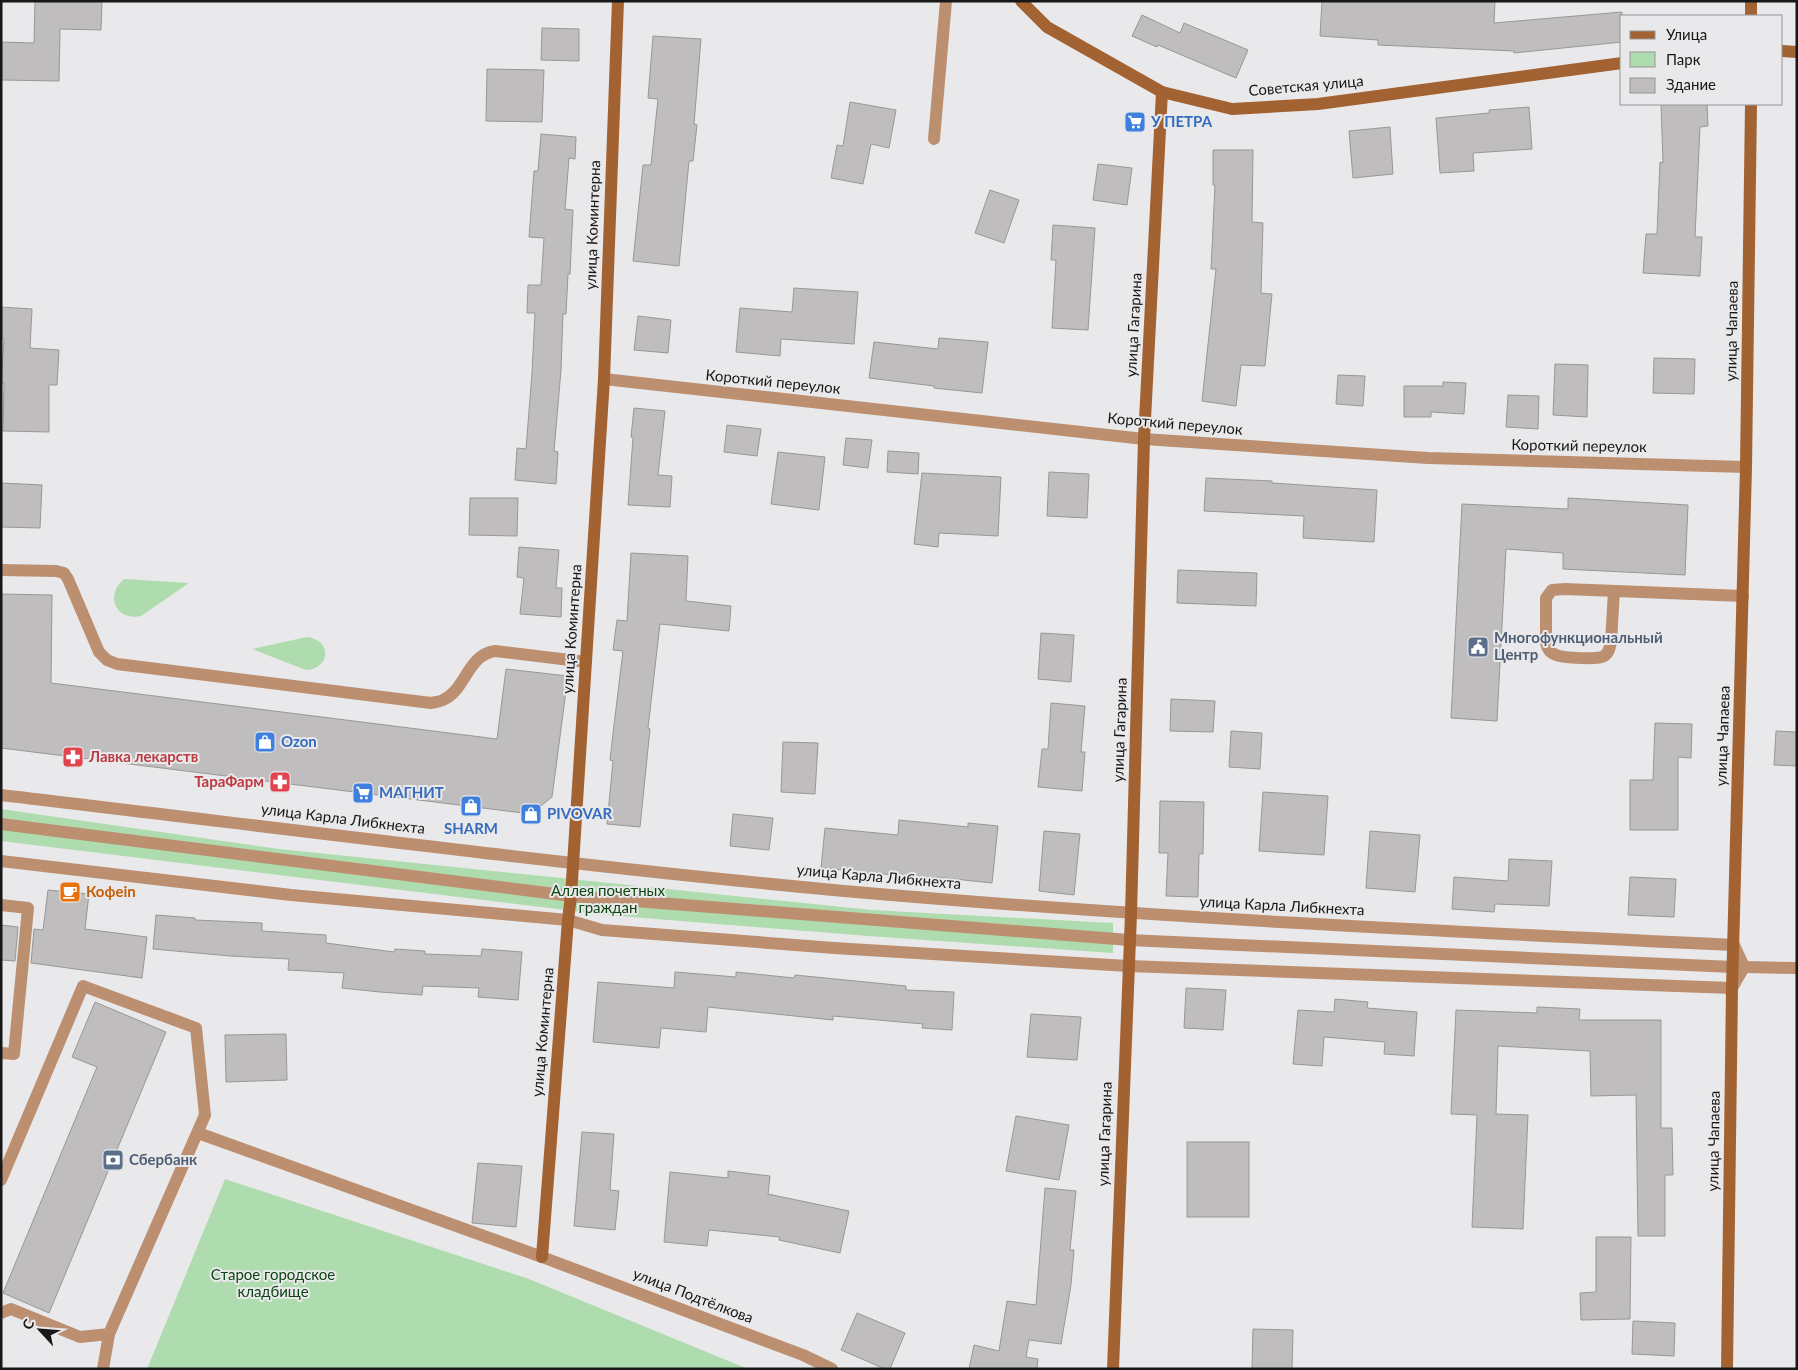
<svg xmlns="http://www.w3.org/2000/svg" width="1798" height="1370" font-family="Lato,sans-serif">
  <rect width="100%" height="100%" fill="#e9e9eb"/>
  <g fill="#afdcae">
    <path d="M124,579L189,583L141,616C116,621 104,596 124,579Z"/>
    <path d="M307,637C332,640 331,668 306,670L252,649Z"/>
    <polygon points="1,809 279,849 872,910 1113,923 1113,953 868,936 607,915 1,841"/>
    <polygon points="225,1179 529,1279 748,1369 147,1369"/>
  </g>
  <g fill="#bfbdbd" stroke="#999796">
    <polygon points="35,1 102,1 101,30 60,29 59,81 1,80 1,42 34,43"/>
    <polygon points="1322,1 1495,1 1494,23 1622,12 1622,42 1514,53 1514,51 1378,45 1378,40 1320,36"/>
    <polygon points="1142,15 1180,33 1184,23 1248,50 1236,78 1158,45 1157,47 1132,36"/>
    <polygon points="542,28 579,29 579,61 541,60"/>
    <polygon points="653,36 701,39 694,124 697,125 693,161 689,161 679,266 633,261 643,165 651,165 658,99 648,98"/>
    <polygon points="487,69 544,70 542,122 486,121"/>
    <polygon points="850,102 896,110 889,148 871,144 863,184 831,178 837,145 843,146"/>
    <polygon points="1661,104 1707,104 1708,126 1700,127 1695,237 1702,237 1700,276 1643,273 1646,234 1657,234 1660,162 1663,163"/>
    <polygon points="1529,107 1532,149 1473,153 1474,171 1440,173 1436,118 1489,113 1489,110"/>
    <polygon points="1390,127 1393,174 1353,178 1349,131"/>
    <polygon points="541,134 576,137 575,159 569,158 565,209 573,210 570,274 568,274 566,314 563,314 561,370 554,451 558,452 556,484 515,480 517,448 526,449 532,373 535,313 527,313 528,285 541,285 544,238 529,237 534,171 538,171"/>
    <polygon points="1213,150 1253,150 1252,222 1263,223 1261,293 1272,294 1265,366 1241,365 1236,406 1202,401 1216,269 1211,269 1215,185 1213,185"/>
    <polygon points="1098,164 1132,168 1127,205 1093,200"/>
    <polygon points="990,190 1019,200 1004,243 975,233"/>
    <polygon points="1053,225 1095,228 1088,330 1052,328 1056,260 1051,260"/>
    <polygon points="794,288 858,292 854,344 781,339 780,356 736,352 740,308 792,312"/>
    <polygon points="1,307 32,309 30,348 59,350 57,385 49,385 49,432 3,431 4,383 1,383 4,339 1,338"/>
    <polygon points="638,316 671,320 668,353 634,350"/>
    <polygon points="939,338 988,342 982,393 934,388 934,386 869,378 874,342 938,349"/>
    <polygon points="1654,358 1695,359 1694,394 1653,393"/>
    <polygon points="1555,364 1588,365 1587,417 1553,415"/>
    <polygon points="1338,375 1365,376 1363,406 1336,404"/>
    <polygon points="1443,382 1466,383 1464,414 1431,412 1431,417 1404,417 1404,386 1443,386"/>
    <polygon points="1508,395 1539,396 1538,429 1506,427"/>
    <polygon points="634,408 665,411 658,475 672,476 670,507 628,505 633,438 631,437"/>
    <polygon points="727,425 761,429 757,456 724,452"/>
    <polygon points="846,438 872,440 868,468 843,465"/>
    <polygon points="888,451 919,453 918,474 887,472"/>
    <polygon points="778,452 825,457 819,510 771,504"/>
    <polygon points="1049,472 1089,474 1087,518 1047,516"/>
    <polygon points="922,473 1001,477 998,536 939,533 938,547 914,544"/>
    <polygon points="1206,478 1272,481 1272,483 1377,490 1374,542 1303,538 1304,516 1204,511"/>
    <polygon points="1,483 42,485 40,528 1,527"/>
    <polygon points="470,498 518,498 517,536 469,535"/>
    <polygon points="1568,498 1688,505 1685,575 1563,569 1563,553 1506,549 1497,721 1451,718 1462,504 1568,509"/>
    <polygon points="519,547 559,550 556,588 562,588 561,617 520,614 524,578 517,577"/>
    <polygon points="631,553 688,556 686,601 731,606 729,631 660,624 648,728 650,729 640,827 607,824 613,761 610,760 614,725 623,651 613,650 617,620 627,621"/>
    <polygon points="1178,570 1257,573 1256,606 1177,603"/>
    <polygon points="1,594 52,595 51,683 497,739 506,669 568,676 552,797 531,814 1,748"/>
    <polygon points="1041,633 1074,635 1071,682 1038,679"/>
    <polygon points="1171,699 1215,701 1213,732 1170,731"/>
    <polygon points="1051,703 1085,706 1081,752 1085,752 1082,791 1038,787 1042,749 1048,749"/>
    <polygon points="1655,723 1692,724 1691,758 1678,757 1678,830 1630,830 1630,780 1653,780"/>
    <polygon points="1231,731 1262,733 1260,769 1229,767"/>
    <polygon points="1776,731 1797,732 1797,766 1774,765"/>
    <polygon points="783,742 818,743 815,794 781,792"/>
    <polygon points="1263,792 1328,796 1324,855 1259,851"/>
    <polygon points="1160,801 1204,802 1203,854 1199,854 1198,897 1166,896 1168,853 1159,853"/>
    <polygon points="733,814 773,818 769,850 730,846"/>
    <polygon points="899,820 968,827 968,823 998,826 992,883 936,877 936,882 894,878 894,875 821,868 825,828 898,835"/>
    <polygon points="1044,831 1080,834 1074,895 1039,891"/>
    <polygon points="1370,831 1420,835 1415,892 1366,888"/>
    <polygon points="1509,859 1552,861 1549,906 1495,904 1494,912 1452,909 1454,877 1508,881"/>
    <polygon points="1630,877 1676,879 1674,917 1628,915"/>
    <polygon points="48,890 89,894 85,929 147,937 142,978 31,963 34,929 43,930"/>
    <polygon points="156,915 195,918 195,920 262,923 262,931 326,935 326,943 394,952 395,949 425,951 425,954 481,956 482,949 522,952 518,1000 478,997 479,988 423,986 422,995 380,992 342,988 344,973 288,970 289,959 230,956 153,949"/>
    <polygon points="1,925 18,927 15,961 1,960"/>
    <polygon points="675,972 736,977 736,972 794,978 795,975 906,986 906,990 954,992 952,1030 922,1028 923,1024 833,1016 833,1020 708,1007 706,1032 661,1028 659,1048 593,1042 598,982 674,988"/>
    <polygon points="1186,988 1226,990 1223,1030 1184,1028"/>
    <polygon points="1335,999 1368,1002 1367,1008 1417,1012 1414,1056 1384,1054 1385,1042 1324,1037 1322,1066 1293,1064 1298,1010 1334,1012"/>
    <polygon points="95,1002 166,1032 49,1313 3,1293 97,1067 72,1057"/>
    <polygon points="1537,1007 1580,1009 1579,1020 1661,1020 1661,1128 1672,1128 1673,1175 1665,1175 1665,1236 1638,1236 1636,1095 1591,1096 1590,1051 1498,1046 1496,1114 1528,1115 1523,1229 1472,1227 1477,1115 1451,1114 1456,1010 1537,1013"/>
    <polygon points="1031,1014 1081,1017 1077,1060 1027,1057"/>
    <polygon points="286,1034 287,1080 226,1082 225,1035"/>
    <polygon points="1016,1116 1069,1125 1059,1180 1006,1171"/>
    <polygon points="582,1132 614,1134 610,1190 619,1191 615,1230 574,1226"/>
    <rect x="1187" y="1142" width="62" height="75"/>
    <polygon points="478,1163 522,1166 516,1227 472,1223"/>
    <polygon points="728,1171 770,1176 768,1194 849,1211 840,1253 779,1240 780,1237 709,1230 707,1246 664,1242 670,1172 728,1178"/>
    <polygon points="1045,1188 1076,1191 1070,1250 1074,1250 1071,1285 1061,1344 1029,1340 1026,1357 1038,1359 1037,1369 969,1369 974,1345 999,1351 1007,1301 1036,1305"/>
    <polygon points="1596,1237 1631,1237 1630,1319 1581,1320 1580,1293 1596,1292"/>
    <polygon points="857,1313 905,1333 890,1369 885,1369 841,1350"/>
    <polygon points="1633,1321 1675,1323 1674,1356 1632,1354"/>
    <polygon points="1253,1329 1293,1330 1292,1369 1252,1369"/>
  </g>
  <g fill="none" stroke-linecap="round" stroke-linejoin="round">
    <g stroke="#bc8f71" stroke-width="12">
      <path d="M1,570L56,571L64,573L68,579L99,652L107,660L117,664L431,703C435,702 439,702 443,700C466,690 467,655 495,651L586,662"/>
      <path d="M1614,591L1611,642C1610,647 1609,653 1604,656C1599,660 1563,658 1556,655C1550,653 1547,648 1546,643V598L1552,590L1565,589L1743,596"/>
      <polyline points="1,905 28,908 14,1054 1,1053"/>
      <polyline points="198,1133 542,1257"/>
      <polyline points="1,1180 83,986 196,1028 205,1115 109,1334 80,1337 11,1309 1,1313"/>
      <polyline points="103,1369 109,1334"/>
    </g>
    <g stroke="#bc8f71" stroke-width="12">
      <polyline points="934,139 946,1"/>
      <polyline points="604,379 1144,439 1428,458 1746,467"/>
      <path d="M1,795C282,828 562,865 844,891C1140,917 1437,931 1734,945L1744,967"/>
      <polyline points="1,824 571,896 1129,940 1733,967"/>
      <polyline points="1,861 291,895 568,920 602,930 834,948 1128,966 1732,988 1744,967"/>
      <polyline points="1744,967 1797,968"/>
      <polyline points="542,1257 803,1355 832,1369"/>
    </g>
    <g stroke="#a26232" stroke-width="12">
      <polyline points="1021,1 1047,27 1162,92 1232,109 1318,104 1622,63"/>
      <polyline points="1751,16 1751,1"/>
      <polyline points="1782,51 1797,52"/>
      <polyline points="542,1257 568,920 571,896 604,379 618,1"/>
      <polyline points="1113,1369 1131,914 1144,439 1162,92"/>
      <polyline points="1727,1369 1732,988 1746,467 1751,104"/>
    </g>
  </g>
  <defs>
    <g id="supermarket-square" transform="scale(1.125)"><rect x="-9" y="-9" width="18" height="18" rx="4" fill="#3f7fe0" stroke="#e9e9eb"/><path d="M-6-5.5h2.5l.6 2H6L4.5 2H-2.5L-4.4-4H-6ZM-1.5 3.2a1.3 1.3 0 1 0 .1 0ZM3 3.2a1.3 1.3 0 1 0 .1 0Z" fill="#fff"/></g>
    <g id="civic-square" transform="scale(1.125)"><rect x="-9" y="-9" width="18" height="18" rx="4" fill="#5c6f8a" stroke="#e9e9eb"/><path d="M-.6-6.5H3V-4.5H.6V-3L4-1V1h2V6H-6V1h2V-1L-.6-3ZM-1.2 2.5V6h2.4V2.5Z" fill="#fff"/></g>
    <g id="shop-square" transform="scale(1.125)"><rect x="-9" y="-9" width="18" height="18" rx="4" fill="#3f7fe0" stroke="#e9e9eb"/><path d="M-5-2.5h2.3a2.7 3.5 0 0 1 5.4 0H5L5.5 6h-11ZM-1.5-2.5h3a1.5 2.3 0 0 0-3 0Z" fill="#fff"/></g>
    <g id="pharmacy-square" transform="scale(1.125)"><rect x="-9" y="-9" width="18" height="18" rx="4" fill="#e0444e" stroke="#e9e9eb"/><path d="M-2-6h4v4h4v4h-4v4h-4v-4h-4v-4h4Z" fill="#fff"/></g>
    <g id="cafe-square" transform="scale(1.125)"><rect x="-9" y="-9" width="18" height="18" rx="4" fill="#e8710a" stroke="#e9e9eb"/><path d="M-5.5-4.5H6V0H3Q3 3.5 0 3.5H-2.5Q-5.5 3.5-5.5 0ZM3-3.2v2h1.7v-2ZM-6 4.5H4V6H-6Z" fill="#fff"/></g>
    <g id="bank-square" transform="scale(1.125)"><rect x="-9" y="-9" width="18" height="18" rx="4" fill="#5c6f8a" stroke="#e9e9eb"/><path d="M-6-4H6V4H-6ZM0-2.3a2.3 2.3 0 1 0 0 4.6a2.3 2.3 0 1 0 0-4.6Z" fill="#fff"/></g>
  </defs>
  <g fill-rule="evenodd">
    <use href="#supermarket-square" x="1135" y="122"/>
    <use href="#civic-square" x="1478" y="647"/>
    <use href="#shop-square" x="265" y="742"/>
    <use href="#pharmacy-square" x="73" y="757"/>
    <use href="#pharmacy-square" x="280" y="782"/>
    <use href="#supermarket-square" x="363" y="793"/>
    <use href="#shop-square" x="471" y="806"/>
    <use href="#shop-square" x="531" y="814"/>
    <use href="#cafe-square" x="70" y="892"/>
    <use href="#bank-square" x="113" y="1160"/>
  </g>
  <g text-anchor="middle" stroke-width="4" stroke-linejoin="round" paint-order="stroke">
    <g font-size="15" fill="#171718" stroke="#e9e9eb">
      <text transform="translate(1306 86) rotate(-5)" y="5">Советская улица</text>
      <text transform="translate(593 225) rotate(-88)" y="5">улица Коминтерна</text>
      <text transform="translate(1134 325) rotate(-87)" y="5">улица Гагарина</text>
      <text transform="translate(1732 331) rotate(-89)" y="5">улица Чапаева</text>
      <text transform="translate(773 382) rotate(6)" y="5">Короткий переулок</text>
      <text transform="translate(1175 424) rotate(5)" y="5">Короткий переулок</text>
      <text transform="translate(1579 446) rotate(1)" y="5">Короткий переулок</text>
      <text transform="translate(572 629) rotate(-86)" y="5">улица Коминтерна</text>
      <text transform="translate(1120 730) rotate(-88)" y="5">улица Гагарина</text>
      <text transform="translate(1723 736) rotate(-88)" y="5">улица Чапаева</text>
      <text transform="translate(343 819) rotate(7)" y="5">улица Карла Либкнехта</text>
      <text transform="translate(879 877) rotate(5)" y="5">улица Карла Либкнехта</text>
      <text transform="translate(1282 906) rotate(3)" y="5">улица Карла Либкнехта</text>
      <text transform="translate(543 1032) rotate(-85)" y="5">улица Коминтерна</text>
      <text transform="translate(1105 1134) rotate(-88)" y="5">улица Гагарина</text>
      <text transform="translate(1714 1141) rotate(-89)" y="5">улица Чапаева</text>
      <text transform="translate(693 1296) rotate(21)" y="5">улица Подтёлкова</text>
    </g>
    <g font-size="15" font-weight="bold" fill="#366cbe" stroke="#e9e9eb" text-anchor="start">
      <text x="1151" y="127">У ПЕТРА</text>
      <text x="281" y="747">Ozon</text>
      <text x="379" y="798">МАГНИТ</text>
      <text x="547" y="819">PIVOVAR</text>
      <text x="471" y="834" text-anchor="middle">SHARM</text>
    </g>
    <g font-size="15" font-weight="bold" fill="#4e5e75" stroke="#e9e9eb" text-anchor="start">
      <text x="1494" y="643">Многофункциональный<tspan x="1494" dy="17">Центр</tspan></text>
      <text x="129" y="1165">Сбербанк</text>
    </g>
    <g font-size="15" font-weight="bold" fill="#be3a42" stroke="#e9e9eb" text-anchor="start">
      <text x="89" y="762">Лавка лекарств</text>
      <text x="264" y="787" text-anchor="end">ТараФарм</text>
    </g>
    <g font-size="15" fill="#0e4613" stroke="#e9e9eb">
      <text x="608" y="896">Аллея почетных<tspan x="608" dy="17">граждан</tspan></text>
      <text x="273" y="1280">Старое городское<tspan x="273" dy="17">кладбище</tspan></text>
    </g>
    <g font-size="15" font-weight="bold" fill="#c56008" stroke="#e9e9eb" text-anchor="start">
      <text x="86" y="897">Кофеin</text>
    </g>
  </g>
  <rect width="1798" height="1370" fill="none" stroke="#171718" stroke-width="5"/>
  <rect x="1620" y="15" width="162" height="90" fill="#e9e9eb" stroke="#959597"/>
  <rect x="1630" y="31" width="25" height="8" fill="#a26232" stroke="#959597"/>
  <text x="1666" y="40" font-size="15" fill="#171718">Улица</text>
  <rect x="1630" y="52" width="25" height="15" fill="#afdcae" stroke="#959597"/>
  <text x="1666" y="65" font-size="15" fill="#171718">Парк</text>
  <rect x="1630" y="78" width="25" height="15" fill="#bfbdbd" stroke="#959597"/>
  <text x="1666" y="90" font-size="15" fill="#171718">Здание</text>
  <g transform="translate(40 1330) rotate(296)" stroke="#e9e9eb" stroke-width="4" paint-order="stroke">
  <path d="M0-4L9 19L0 12L-9 19Z" fill="#171718"/>
  <text y="-8" font-size="14" font-weight="bold" text-anchor="middle" fill="#171718">С</text>
  </g>
</svg>
